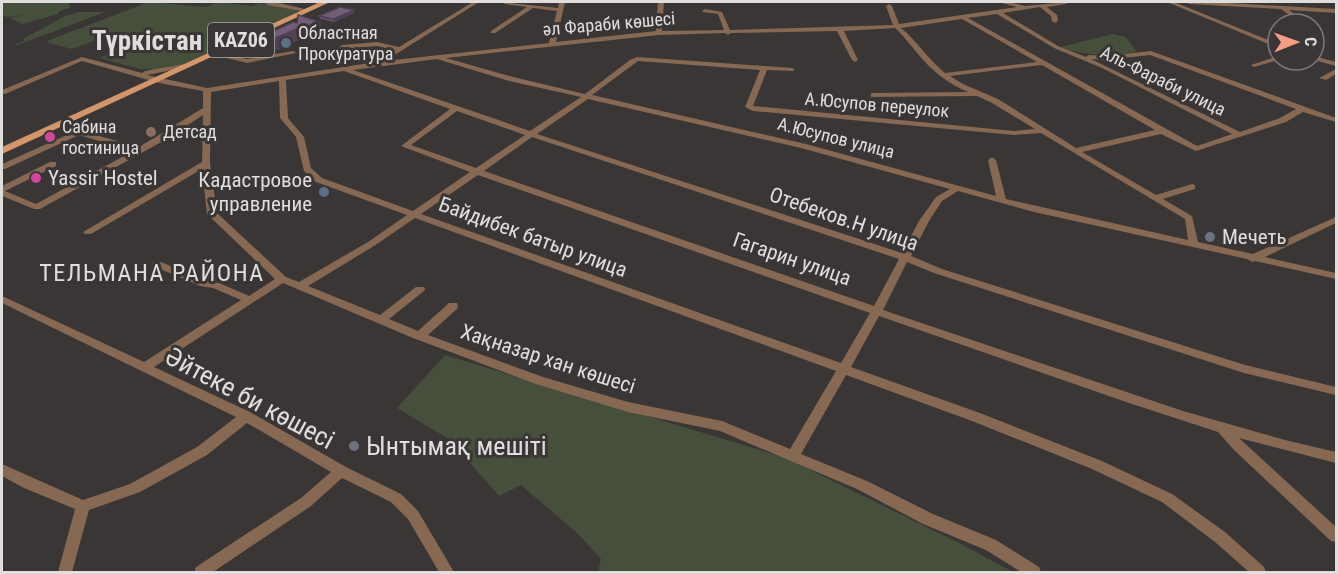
<svg xmlns="http://www.w3.org/2000/svg" width="1338" height="574" font-family="'Roboto Condensed',sans-serif">
  <rect width="100%" height="100%" fill="#393635"/>
  <g fill="#464f3c">
    <polygon points="2,2 68,2 71,7 58,12 58,14 23,24 9,18 25,15 7,17 2,15"/>
    <path d="M149,2L206,7L218,2L252,6L260,3L299,11L177,67C142,74 132,66 99,58L125,48L126,42L104,37L72,49L48,43L49,40Z"/>
    <polygon points="79,12 105,12 18,45 14,44 25,41 23,39 65,16"/>
    <path d="M1113,34L1126,37L1137,52C1113,56 1082,56 1060,47Z"/>
    <polygon points="445,355 786,458 963,545 1013,572 598,572 601,559 578,534 521,485 499,496 450,440 397,408"/>
  </g>
  <g fill="none" stroke-linecap="round" stroke-linejoin="round">
    <g fill="#866853" fill-rule="evenodd">
      <polygon points="267,2 275,2 309,10 306,12 268,5 265,3"/>
      <path d="M473,2H479L385,61L549,43L557,11L533,8L495,33H491V31L527,7L505,4L502,2L558,8L559,2H565L556,42L656,31L658,2H664L662,31L724,30L718,14L703,12L702,11L705,9L722,12L730,30L893,25L886,6L889,4L892,6L899,24L1017,7L1002,3L1001,2H1009L1025,6L1069,2L1066,4L1047,7L1057,15L1058,21L1055,23L1052,21L1051,16L1040,7L1003,13L1058,46L1086,57L1089,55L1106,56L1151,51L1336,118V122L1303,112L1286,122L1196,151L1161,134L1082,152L1156,195L1192,184L1195,185V189L1163,199L1192,216L1198,242L1253,254L1336,217V223L1265,257L1336,273V279L1255,261L1252,262L1247,259L1034,212L958,191L942,201L929,221L911,256L942,269L1245,365L1336,387V395L1244,373L934,273L907,262L883,310L1183,411L1285,440L1336,452V463L1239,438L1336,527V542L1331,541L1234,450L1218,432L1129,403L879,316L851,367L980,413L1102,461L1172,494L1225,532L1264,567L1266,572H1249L1215,542L1162,502L1092,469L972,421L846,375L801,454L867,481L933,514L996,540L1039,567L1041,572H1021L986,550L923,524L857,489L720,431L628,412L536,384L413,338L283,283L154,367L250,412L346,467L401,494L418,511L454,572H439L408,519L391,502L342,478L311,506L213,572H194L196,567L301,498L331,472L247,423L207,455L140,492L89,510L72,572H58L75,509L24,488L2,476V464L83,500L130,484L197,447L236,417L2,303V296L144,362L241,300L213,288L200,286L153,266L152,264L153,262H161L206,281L219,283L249,296L275,279L207,214L202,169L91,234H85L83,232L202,162L203,115L165,140L40,209H34L2,196V186L50,162H56V166L5,191L36,204L133,151L79,135L5,169H2V164L78,130L139,147L203,108V91L159,83L82,61L5,94H2V90L82,57L142,73L145,71L185,64L188,66L187,67L147,75L207,88L376,62L394,50L377,46L342,49L339,47L342,45L377,42L399,47ZM997,14L1054,48L1102,68L1232,134L1197,146L968,18ZM962,19L1037,62L945,73C928,59 917,41 901,28ZM895,28C906,38 914,50 924,61C936,74 951,85 968,92L874,93H871V97L977,96L992,103L1035,129L1014,131L753,106L767,70L794,71V69L792,68L637,57L630,60L585,94L513,77L446,58L659,35L725,33L728,35L731,33L837,31L852,60L855,62L858,60L844,31ZM1150,55L1296,109L1280,118L1240,132L1091,59L1106,60ZM437,59L509,81L581,97L530,131L353,70ZM638,61L760,70L745,107L753,111L1014,135L1041,133L1185,219L1188,240L1006,199L996,160L992,157L988,160L996,196L806,144L592,95ZM1042,65L1155,130L1076,148L998,99L963,84L950,76ZM344,71L450,109L401,146L470,172L413,211L322,178L311,168L304,137L288,118L286,80ZM279,81L280,118L296,137L304,171L316,182L407,215L368,242L299,282L286,277L217,213L210,163L211,92ZM588,99L801,148L950,189L936,197L919,221L902,253L537,134ZM457,111L525,135L476,168L411,145ZM532,137L899,259L874,306L484,171ZM478,175L870,313L841,363L421,214ZM415,218L836,371L790,449L722,421L628,402L543,377L428,335L457,309L458,306L457,303H449L418,331L389,319L424,291L425,289L424,287H416L380,315L308,286L374,246Z"/>
      <polygon points="1167,2 1174,2 1278,44 1278,48"/>
      <polygon points="1186,2 1210,2 1336,9 1336,13 1289,10 1308,24 1301,24 1281,9 1189,4"/>
      <polygon points="213,51 247,59 293,51 296,53 247,63 211,54 211,52"/>
      <polygon points="1278,56 1278,60 1254,67 1251,65"/>
      <polygon points="1314,56 1336,62 1336,66 1314,60"/>
      <polygon points="1336,69 1336,74 1326,80 1319,78"/>
    </g>
    <polygon fill="#d3966a" fill-rule="evenodd" points="320,2 330,2 2,154 2,147"/>
  </g>
  <g fill="#635068">
    <polygon points="354,13 334,22 320,19 319,16"/>
    <polygon points="298,15 323,33 315,39 303,38 270,53 258,51 254,40 297,23"/>
  </g>
  <g fill="#504155">
    <polygon points="354,10 354,13 334,22 334,19"/>
    <polygon points="320,22 323,33 315,39 312,28"/>
    <polygon points="299,28 303,38 270,53 266,42"/>
  </g>
  <g fill="#735d79" stroke="#504155" stroke-width="1.5">
    <polygon points="340,7 354,10 334,19 319,16"/>
    <polygon points="298,15 320,22 312,28 299,28 266,42 254,40 293,22 297,23"/>
  </g>
  <g fill="#5c6f8a" stroke="#393635" stroke-width="2">
    <circle cx="286" cy="43" r="6"/>
    <circle cx="324" cy="192" r="6"/>
  </g>
  <circle fill="#8d6e63" stroke="#393635" stroke-width="2" cx="151" cy="132" r="6"/>
  <g fill="#d1479c" stroke="#393635" stroke-width="2">
    <circle cx="50" cy="137" r="6"/>
    <circle cx="36" cy="178" r="6"/>
  </g>
  <g fill="#6b7280" stroke="#393635" stroke-width="2">
    <circle cx="1210" cy="237" r="6"/>
    <circle cx="354" cy="446" r="6"/>
  </g>
  <g text-anchor="middle" stroke-width="6" stroke-linejoin="round" paint-order="stroke">
    <g font-size="18" fill="#e0dedd" stroke="#393635">
      <text transform="translate(609 24) rotate(-5)" y="6">әл Фараби көшесі</text>
      <text transform="translate(1163 81) rotate(26)" y="6">Аль-Фараби улица</text>
      <text transform="translate(877 105) rotate(5)" y="6">А.Юсупов переулок</text>
      <text transform="translate(836 138) rotate(14)" y="6">А.Юсупов улица</text>
    </g>
    <g font-size="18" fill="#e0dedd" stroke="#393635" text-anchor="start">
      <text x="298" y="39">Областная<tspan x="298" dy="21">Прокуратура</tspan></text>
      <text x="62" y="133">Сабина<tspan x="62" dy="21">гостиница</tspan></text>
      <text x="163" y="138">Детсад</text>
    </g>
    <rect fill="#393635" stroke="#aeacab" stroke-width="1.5" x="208" y="23" width="66" height="34" rx="4.5"/>
    <g font-size="20" font-weight="bold" fill="#e0dedd">
      <text x="241" y="47">KАZ06</text>
    </g>
    <g font-size="21" fill="#e0dedd" stroke="#393635" text-anchor="start">
      <text x="48" y="185">Yassir Hostel</text>
      <text x="312" y="187" text-anchor="end">Кадастровое<tspan x="312" dy="24">управление</tspan></text>
      <text x="1222" y="244">Мечеть</text>
    </g>
    <g font-size="21" fill="#e0dedd" stroke="#393635">
      <text transform="translate(844 219) rotate(19)" y="7">Отебеков.Н улица</text>
      <text transform="translate(533 237) rotate(20)" y="7">Байдибек батыр улица</text>
      <text transform="translate(792 259) rotate(19)" y="7">Гагарин улица</text>
      <text transform="translate(548 359) rotate(18)" y="7">Хақназар хан көшесі</text>
    </g>
    <g font-size="24" letter-spacing="1.5" fill="#e0dedd" stroke="#393635">
      <text x="152" y="281">ТЕЛЬМАНА РАЙОНА</text>
    </g>
    <g font-size="26" fill="#e0dedd" stroke="#393635">
      <text transform="translate(250 398) rotate(28)" y="9">Әйтеке би көшесі</text>
    </g>
    <g font-size="26" fill="#e0dedd" stroke="#393635" text-anchor="start">
      <text x="366" y="455">Ынтымақ мешіті</text>
    </g>
    <g font-size="27" font-weight="bold" fill="#e0dedd" stroke="#393635">
      <text x="147" y="50">Түркістан</text>
    </g>
  </g>
  <rect width="1338" height="574" fill="none" stroke="#e0dedd" stroke-width="6"/>
  <g transform="translate(1296 42) rotate(89)"><circle r="28" fill="#393635" stroke="#7c7978" stroke-width="1.5"/>
  <path d="M0-4.5L10 22L0 15L-10 22Z" fill="#f49e88"/>
  <text y="-9" font-size="16" font-weight="bold" text-anchor="middle" fill="#e0dedd">С</text>
  </g>
</svg>
